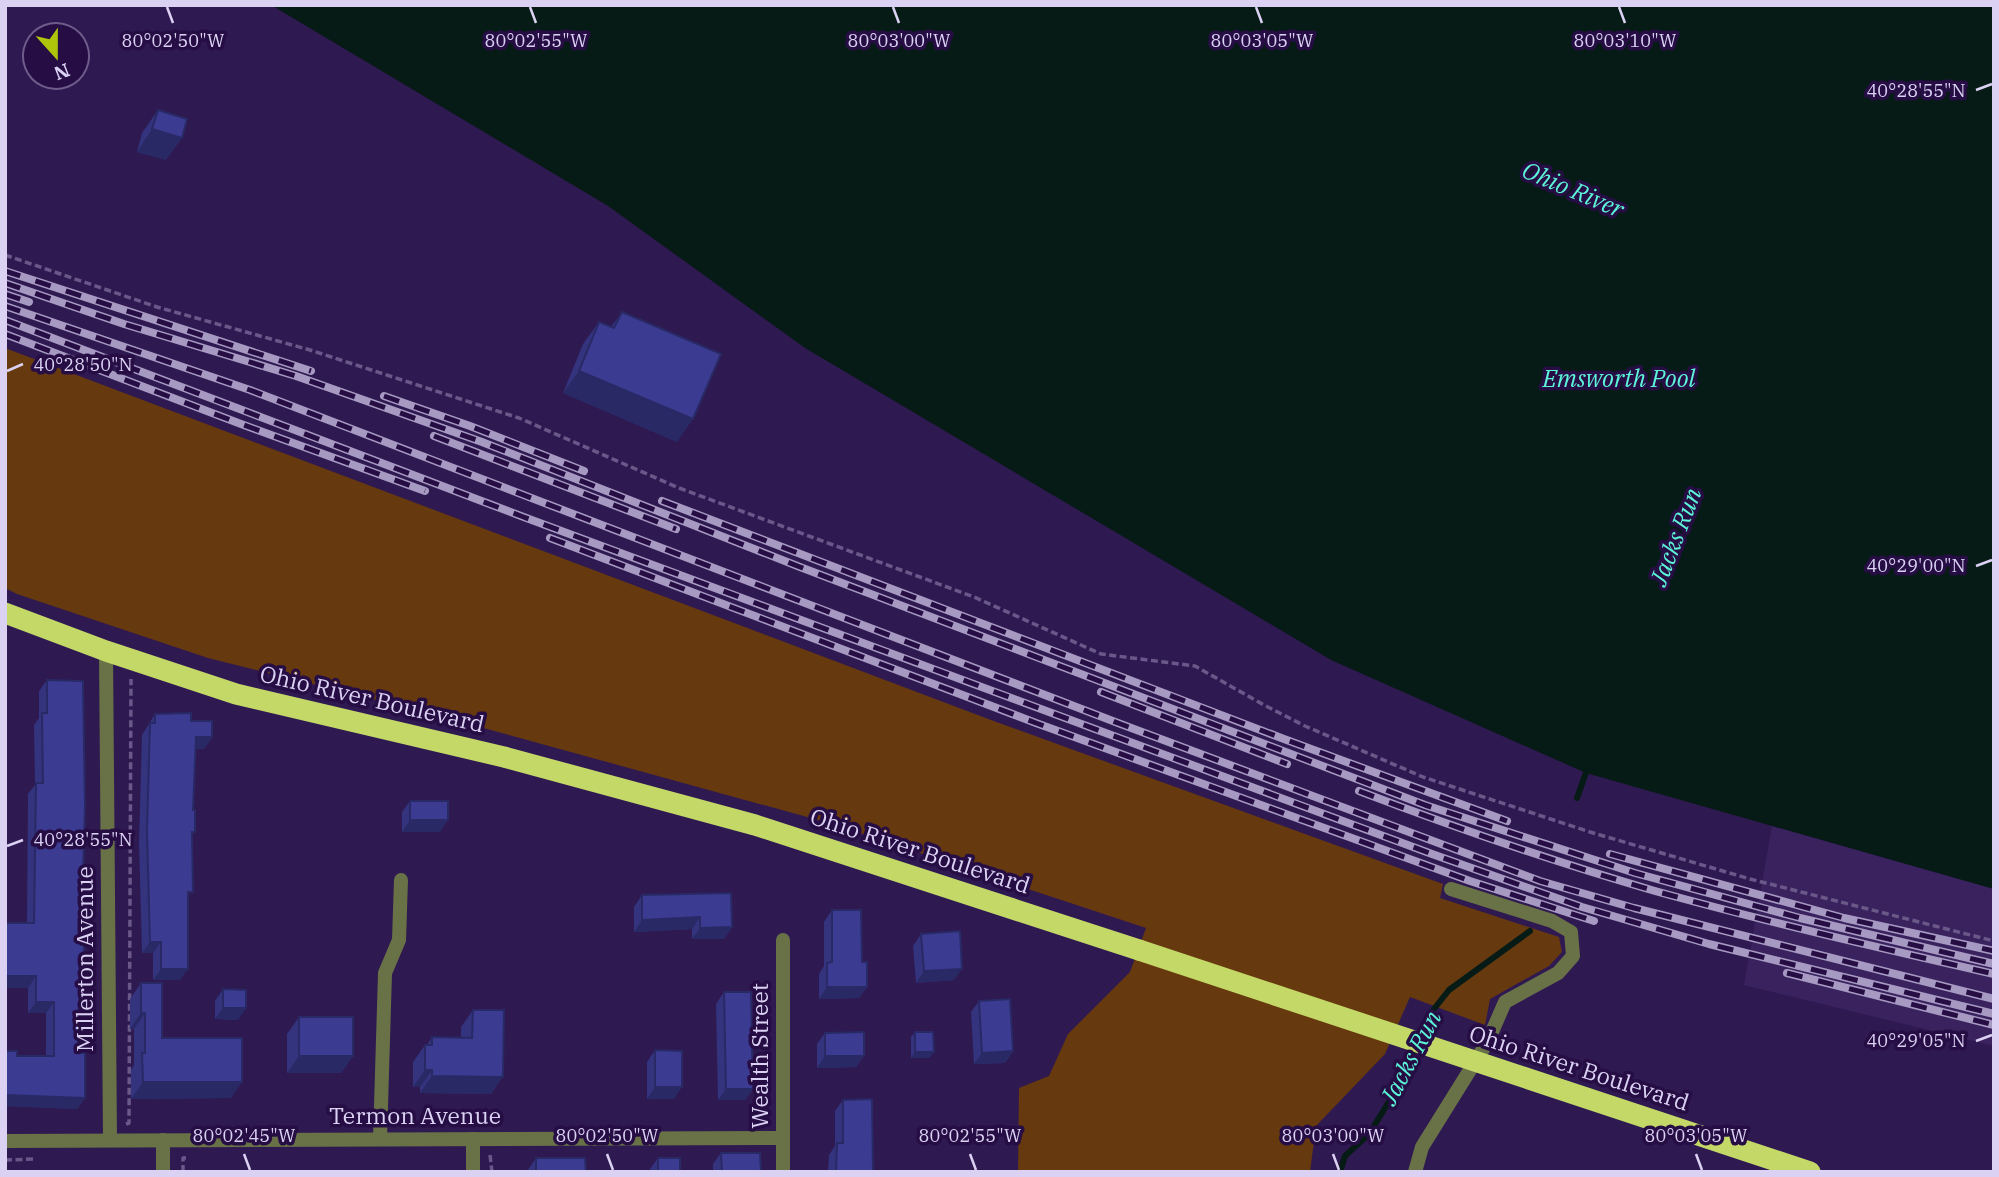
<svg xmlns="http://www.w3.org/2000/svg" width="1999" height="1177" font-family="'IBM Plex Serif',serif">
  <rect width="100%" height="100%" fill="#2f1951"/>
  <polygon fill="#3a225f" points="1772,826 1994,889 1994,1046 1744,985"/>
  <polygon fill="#66390f" points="5,348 991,720 1443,884 1440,898 1559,937 1562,952 1549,966 1490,999 1485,1025 1410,997 1385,1054 1316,1126 1310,1172 1018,1172 1019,1088 1049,1076 1068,1034 1130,972 1146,928 829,823 436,715 208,658 17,594 5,588"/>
  <polygon fill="#071b16" points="271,5 1994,5 1994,889 1586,773 1331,660 805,348 608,206"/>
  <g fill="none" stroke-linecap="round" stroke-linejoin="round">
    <g stroke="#071b16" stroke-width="6">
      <polyline points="1577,798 1588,767"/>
      <polyline points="1340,1172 1345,1156 1369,1134 1395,1092 1430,1014 1449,990 1530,931"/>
    </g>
    <g stroke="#6a5889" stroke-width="3.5" stroke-dasharray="7 3.5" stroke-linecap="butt">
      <polyline points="5,255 157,307 310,350 519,418 679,488 974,597 1101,654 1195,666 1264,705 1305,726 1423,777 1590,832 1750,879 1994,941"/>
      <polyline points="126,1124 129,1123 131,679"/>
      <polyline points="490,1155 492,1172"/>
      <polyline points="5,1160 34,1159"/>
      <polyline points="183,1172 183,1158 186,1158"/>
    </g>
    <g stroke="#697247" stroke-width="14">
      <polyline points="106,651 110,1140"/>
      <polyline points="380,1139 385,973 399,940 401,880"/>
      <polyline points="473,1139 473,1172"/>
      <polyline points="163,1140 163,1172"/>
      <polyline points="5,1141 783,1138"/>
      <polyline points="783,1172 783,940"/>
      <polyline points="1415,1172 1422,1147 1488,1041 1505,1002 1558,973 1573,956 1571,932 1552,921 1451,889"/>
    </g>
    <polyline stroke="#c4d868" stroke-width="21" points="5,613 106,651 236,694 504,757 755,825 1139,950"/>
    <g stroke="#a79ac2" stroke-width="8">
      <g id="rail">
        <polyline points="5,271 311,371"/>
        <polyline points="5,283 124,324 296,376 482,442 800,567 1425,805 1635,873 1800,918 1994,964"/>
        <polyline points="5,294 29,302"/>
        <polyline points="5,306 250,390 1118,723 1540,881 1634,908 1994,999"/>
        <polyline points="5,320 521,516 1432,854 1582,907 1709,944 1994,1014"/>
        <polyline points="5,334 241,424 425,491"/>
        <polyline points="384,396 470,426 584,471"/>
        <polyline points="434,436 676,529"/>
        <polyline points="662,501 1284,739 1507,821"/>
        <polyline points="550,538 1036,723 1470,881 1594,921"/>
        <polyline points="1101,692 1287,764"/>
        <path d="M1359,791C1456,828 1555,862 1655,891C1767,922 1880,948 1994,974"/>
        <polyline points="1610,854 1844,918 1994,951"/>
        <polyline points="1787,973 1994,1025"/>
      </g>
    </g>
    <use href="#rail" stroke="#260e45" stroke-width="5" stroke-dasharray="16" stroke-linecap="butt"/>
    <polyline stroke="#c4d868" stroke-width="21" points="1139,950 1810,1172"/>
  </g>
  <g fill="#33337e">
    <polygon points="158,110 166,160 137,152 142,133"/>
    <polygon points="622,312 677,442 563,393 583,344 599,322 611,327"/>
    <polygon points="47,680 81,945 83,1002 79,1009 78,1053 85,1098 77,1109 5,1106 5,1051 17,1056 46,1056 46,1013 28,1013 28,988 5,988 5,923 27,923 28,794 35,785 34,725 39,718 39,691"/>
    <polygon points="155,714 191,721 212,737 204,749 196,749 188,899 180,980 153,980 153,953 142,953 139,843 142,735"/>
    <polygon points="410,801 440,832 402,832 402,812"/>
    <polygon points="642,895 732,927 724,939 692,939 692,929 634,932 634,907"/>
    <polygon points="832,910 862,962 867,987 859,998 819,999 819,974 824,966 824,922"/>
    <polygon points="921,934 954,980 916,983 913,946"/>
    <polygon points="141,983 162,1038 231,1098 131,1099 131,1070 134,1065 134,1029 130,1029 130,999"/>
    <polygon points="223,989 238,1020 215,1019 215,1001"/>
    <polygon points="724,992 753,1089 745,1100 718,1100 716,1004"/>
    <polygon points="979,1001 1013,1051 1005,1063 974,1064 971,1012"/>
    <polygon points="473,1010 491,1094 420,1093 420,1087 413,1087 413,1062 425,1045 427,1045 432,1037 461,1038 461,1027"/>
    <polygon points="299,1017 353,1056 341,1073 287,1073 287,1034"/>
    <polygon points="915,1032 934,1052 929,1058 911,1058 911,1037"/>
    <polygon points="825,1033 864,1056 856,1067 817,1068 817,1044"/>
    <polygon points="655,1050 674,1099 647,1099 647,1062"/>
    <polygon points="843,1100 873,1172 828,1172 829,1155 835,1146 835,1111"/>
    <polygon points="721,1153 761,1172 713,1172 713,1164"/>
    <polygon points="536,1158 586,1172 528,1172 528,1170"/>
    <polygon points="658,1158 680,1172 650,1172 650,1169"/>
  </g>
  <g fill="#292966">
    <polygon points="152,129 182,138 166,160 137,152"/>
    <polygon points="579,371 693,419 677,442 563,393"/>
    <polygon points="196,737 212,737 204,749 188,749"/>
    <polygon points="410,820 448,820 440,832 402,832"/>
    <polygon points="700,917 692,929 634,932 642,920"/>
    <polygon points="732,927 724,939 692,939 700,928"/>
    <polygon points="150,942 161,942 153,953 142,953"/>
    <polygon points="161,969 188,969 180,980 153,980"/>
    <polygon points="962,969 954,980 916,983 924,971"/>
    <polygon points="5,976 36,976 28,988 5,988"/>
    <polygon points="827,987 867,987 859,998 819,999"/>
    <polygon points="36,1002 54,1002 46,1013 28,1013"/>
    <polygon points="223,1008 246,1008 238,1020 215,1019"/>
    <polygon points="141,1013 145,1013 134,1029 130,1029"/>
    <polygon points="1013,1051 1005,1063 974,1064 982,1053"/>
    <polygon points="915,1052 934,1052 929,1058 911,1058"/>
    <polygon points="299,1056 353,1056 341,1073 287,1073"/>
    <polygon points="825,1056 864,1056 856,1067 817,1068"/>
    <polygon points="425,1070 432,1070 420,1087 413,1087"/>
    <polygon points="432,1076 503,1077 491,1094 420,1093"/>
    <polygon points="143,1082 242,1082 231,1098 131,1099"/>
    <polygon points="655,1087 682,1087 674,1099 647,1099"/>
    <polygon points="726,1089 753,1089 745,1100 718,1100"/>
    <polygon points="5,1095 85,1098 77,1109 5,1106"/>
  </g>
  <g fill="#3b3b92" stroke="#292966" stroke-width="2">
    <polygon points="158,110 187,119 182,138 152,129"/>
    <polygon points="622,312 721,354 693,419 579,371 599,322 614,328"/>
    <polygon points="47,680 83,681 85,805 81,945 84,945 83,1002 79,1002 78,1053 85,1053 85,1098 5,1095 5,1051 17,1051 17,1056 54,1056 54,1002 36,1002 36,976 5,976 5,923 34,923 36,783 43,783 42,713 47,713"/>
    <polygon points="191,713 191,721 212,721 212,737 196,737 193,810 195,810 195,832 192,832 193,892 188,892 188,969 161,969 161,942 150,942 147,831 150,723 155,723 155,714"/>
    <rect x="410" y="801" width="38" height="19"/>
    <polygon points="731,893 732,927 700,928 700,917 642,920 642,895"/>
    <polygon points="832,910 861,910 862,962 867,962 867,987 827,987 827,963 832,962"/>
    <polygon points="960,931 962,969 924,971 921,934"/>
    <polygon points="141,983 162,983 162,1038 242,1038 242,1082 143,1082 142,1053 145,1053 145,1013 141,1013"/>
    <polygon points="223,989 246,990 246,1008 223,1008"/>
    <polygon points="724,992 751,992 753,1089 726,1089"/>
    <polygon points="1010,999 1013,1051 982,1053 979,1001"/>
    <polygon points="473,1010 504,1010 503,1077 432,1076 432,1070 425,1070 425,1045 432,1045 432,1037 472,1038"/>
    <rect x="299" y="1017" width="54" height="39"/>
    <polygon points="864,1032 864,1056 825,1056 825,1033"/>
    <polygon points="915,1032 933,1032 934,1052 915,1052"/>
    <polygon points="655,1050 682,1051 682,1087 655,1087"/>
    <polygon points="872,1099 873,1172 836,1172 837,1143 843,1143 843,1100"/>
    <polygon points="721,1153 760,1153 761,1172 722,1172"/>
    <polygon points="536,1158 585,1158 586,1172 536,1172"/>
    <rect x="658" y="1158" width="22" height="14"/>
  </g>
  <path fill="none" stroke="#dad1f3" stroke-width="2.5" d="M167,7L173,23M530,7L536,23M893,7L899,23M1256,7L1262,23M1619,7L1625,23M1976,90L1992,84M7,371L23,364M1976,566L1992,560M7,846L23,840M1976,1041L1992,1035M244,1154L250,1170M607,1154L613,1170M970,1154L976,1170M1333,1154L1339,1170M1696,1154L1702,1170"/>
  <g text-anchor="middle" stroke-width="7" stroke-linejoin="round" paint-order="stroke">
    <g font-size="23" fill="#dad1f3" stroke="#260e45">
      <text transform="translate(372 699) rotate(13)" y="8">Ohio River Boulevard</text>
      <text transform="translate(920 851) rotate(18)" y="8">Ohio River Boulevard</text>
      <text transform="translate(85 959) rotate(-90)" y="8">Millerton Avenue</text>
      <text transform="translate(760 1056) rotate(-90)" y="8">Wealth Street</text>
      <text transform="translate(1579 1068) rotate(18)" y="8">Ohio River Boulevard</text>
      <text x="415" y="1124">Termon Avenue</text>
    </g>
    <g font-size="24" font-style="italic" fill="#5cf5d8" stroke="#260e45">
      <text transform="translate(1573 190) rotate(23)" y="8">Ohio River</text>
      <text x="1619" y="387">Emsworth Pool</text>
      <text transform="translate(1676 537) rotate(-69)" y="8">Jacks Run</text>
      <text transform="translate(1411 1058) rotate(-62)" y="8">Jacks Run</text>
    </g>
  </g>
  <g font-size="18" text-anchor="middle" fill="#dad1f3" stroke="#260e45" stroke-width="7" stroke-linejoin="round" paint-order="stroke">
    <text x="173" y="47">80°02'50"W</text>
    <text x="536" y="47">80°02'55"W</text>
    <text x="899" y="47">80°03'00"W</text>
    <text x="1262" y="47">80°03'05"W</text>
    <text x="1625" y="47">80°03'10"W</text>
    <text x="1916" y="97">40°28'55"N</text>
    <text x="83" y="371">40°28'50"N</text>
    <text x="1916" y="572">40°29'00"N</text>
    <text x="83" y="846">40°28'55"N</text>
    <text x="1916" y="1047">40°29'05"N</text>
    <text x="244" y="1142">80°02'45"W</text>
    <text x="607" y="1142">80°02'50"W</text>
    <text x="970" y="1142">80°02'55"W</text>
    <text x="1333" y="1142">80°03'00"W</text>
    <text x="1696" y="1142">80°03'05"W</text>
  </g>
  <rect width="1999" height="1177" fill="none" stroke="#dad1f3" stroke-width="14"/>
  <g transform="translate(56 56) rotate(159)"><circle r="33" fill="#260e45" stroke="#6e5c8b" stroke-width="2"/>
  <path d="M0-5L12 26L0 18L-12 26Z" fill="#aec509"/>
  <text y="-10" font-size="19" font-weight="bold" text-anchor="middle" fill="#dad1f3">N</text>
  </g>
</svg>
